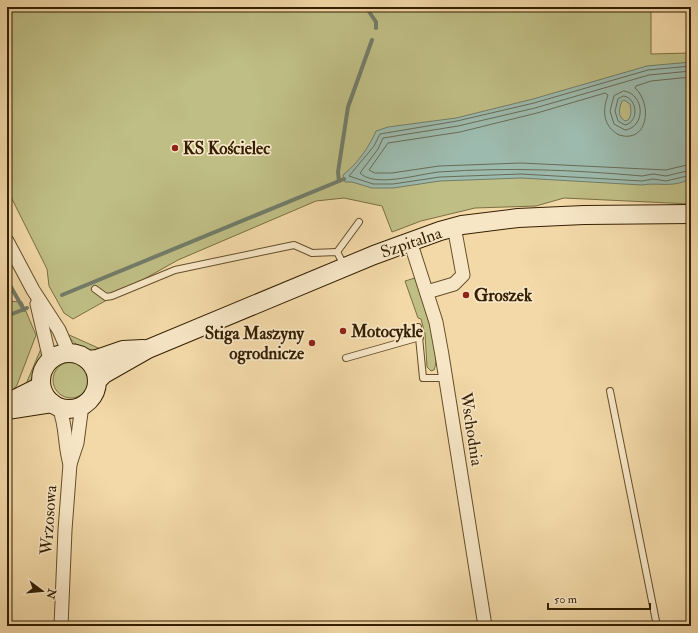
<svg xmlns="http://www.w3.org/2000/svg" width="698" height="633" font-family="'IM FELL Double Pica',serif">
  <rect width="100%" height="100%" fill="#f3d9a8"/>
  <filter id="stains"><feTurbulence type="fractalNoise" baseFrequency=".005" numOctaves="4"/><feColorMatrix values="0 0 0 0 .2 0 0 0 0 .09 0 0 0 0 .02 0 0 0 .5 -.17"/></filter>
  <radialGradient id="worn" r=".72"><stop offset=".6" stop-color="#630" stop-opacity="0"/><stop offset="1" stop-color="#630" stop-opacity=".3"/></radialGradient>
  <g fill="#bfbe85" stroke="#7a6e42">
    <polygon points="7,7 651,7 651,54 691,53 691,204 564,198 536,206 475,208 421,221 392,232 382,206 344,198 316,201 178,260 73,319 64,313 49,286 47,269 7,189"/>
    <path d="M415,278C421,296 442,355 434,370L431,371L427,367L425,334L421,319L418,318L405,281Z"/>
    <polygon points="7,301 22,302 36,335 17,385 12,392 7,395"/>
    <path d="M67,334L105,351C88,352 76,348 67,334Z"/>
    <path d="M43,344C44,360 40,374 26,384Z"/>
    <circle cx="71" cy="380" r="18"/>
  </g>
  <path fill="#9cbaad" stroke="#727c68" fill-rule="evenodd" d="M691,62V177C677,189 658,182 642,185L521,178L440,181L393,188H372L352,182H345L343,176L344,174C358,163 369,147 376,131L388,127L456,118L533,99L647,66ZM624,100L630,104C631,110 632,115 628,120L625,121C617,116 619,109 622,101Z"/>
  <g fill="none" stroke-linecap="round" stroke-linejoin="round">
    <g stroke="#686c56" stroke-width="1">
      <polyline points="691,66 648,70 534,103 457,121 380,134 374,146 349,176 373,184 393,184 440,177 521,174 642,181 653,179 666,181 691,175"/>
      <path d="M691,71L649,75L535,108L458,126L383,138L378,149L360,173C375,188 419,174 439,172C507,167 575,170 642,176L653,174L666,176L691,170"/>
      <path d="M691,77L651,81L636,86L635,88C653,104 648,144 619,135C603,126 602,111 608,95L605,93L537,113L460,132L388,143L369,170L375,173H392L439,166L521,163L666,170L691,164"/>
      <path d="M624,91C645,94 646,127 625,130L614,124L610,111L614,96Z"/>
      <path d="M624,96C638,99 639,122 625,125L618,121L615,111L618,99Z"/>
    </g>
    <g stroke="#727c68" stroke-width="4">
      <polyline points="366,7 376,22 376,28"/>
      <polyline points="339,181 338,172 348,107 372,40"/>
      <polyline points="7,280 24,310"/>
      <polyline points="62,295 344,179"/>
      <polyline points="7,316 27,308"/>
    </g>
    <g stroke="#644e2a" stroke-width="8">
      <g id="lane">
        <polyline points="337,252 359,222"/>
        <polyline points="95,289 106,297 112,296 175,270 294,245 312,253 337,252 344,265"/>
        <polyline points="418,327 423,378 446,378"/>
        <polyline points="346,358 420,337"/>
        <polyline points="610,391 657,626"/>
      </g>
    </g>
    <g stroke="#644e2a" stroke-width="15">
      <g id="street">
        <polyline points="7,241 33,290 59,330 69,353"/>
        <polyline points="410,241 436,322 442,355 485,626"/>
        <polyline points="427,292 454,284 463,275 456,237"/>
        <polyline points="37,304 50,360"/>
        <path d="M59,408C67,426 64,445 70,464"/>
        <polyline points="61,626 65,530 70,464 77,443 82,405"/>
      </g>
    </g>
    <g stroke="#341f00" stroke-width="20">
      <g id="secondary">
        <circle cx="69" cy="381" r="28"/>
        <polyline points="88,360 97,359 123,350 143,349"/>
        <polyline points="99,379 104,374 148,349 374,255 440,231 462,225 518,218 584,215 691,214"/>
        <polyline points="7,403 41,386"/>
        <polyline points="7,410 52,403"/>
      </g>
    </g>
    <use href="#lane" stroke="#f7e6c6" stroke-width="6"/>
    <use href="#street" stroke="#f7e6c6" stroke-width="13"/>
    <use href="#secondary" stroke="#f7e6c6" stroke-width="18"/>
  </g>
  <g fill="#8f2418" stroke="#f7e6c6" stroke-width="1.5">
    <circle cx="175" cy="148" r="4"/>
    <circle cx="466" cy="295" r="4"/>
    <circle cx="343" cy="331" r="4"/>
    <circle cx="312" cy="343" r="4"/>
  </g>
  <g text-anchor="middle" stroke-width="3.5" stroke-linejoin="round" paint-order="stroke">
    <g font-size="17" font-weight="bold" fill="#341f00" stroke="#f7e6c6" text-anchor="start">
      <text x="183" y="154">KS Kościelec</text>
      <text x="474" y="301">Groszek</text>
      <text x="351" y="337">Motocykle</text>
      <text x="304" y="339" text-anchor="end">Stiga Maszyny<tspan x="304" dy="20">ogrodnicze</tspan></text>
    </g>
    <g font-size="17" fill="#341f00" stroke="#f7e6c6">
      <text transform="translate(411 242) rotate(-19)" y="6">Szpitalna</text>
      <text transform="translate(472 429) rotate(81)" y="6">Wschodnia</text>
      <text transform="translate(48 520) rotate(-86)" y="6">Wrzosowa</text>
    </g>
  </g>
  <rect width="698" height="633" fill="none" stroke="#f3d9a8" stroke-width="24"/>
  <rect x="8" y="8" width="682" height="617" fill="none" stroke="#341f00" stroke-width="2"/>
  <rect x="12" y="12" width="674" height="609" fill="none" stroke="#341f00"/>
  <g transform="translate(42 591) rotate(106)" stroke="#f7e6c6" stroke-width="3" paint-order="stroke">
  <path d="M0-3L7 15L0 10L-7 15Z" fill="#341f00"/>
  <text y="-6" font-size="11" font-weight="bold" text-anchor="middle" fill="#341f00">N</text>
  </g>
  <path d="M548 603v6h102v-6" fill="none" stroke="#341f00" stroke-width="2"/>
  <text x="554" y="603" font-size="12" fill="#341f00" stroke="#f7e6c6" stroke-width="3" paint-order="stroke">50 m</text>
  <rect width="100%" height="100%" filter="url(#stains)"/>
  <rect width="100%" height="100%" fill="url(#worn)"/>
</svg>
